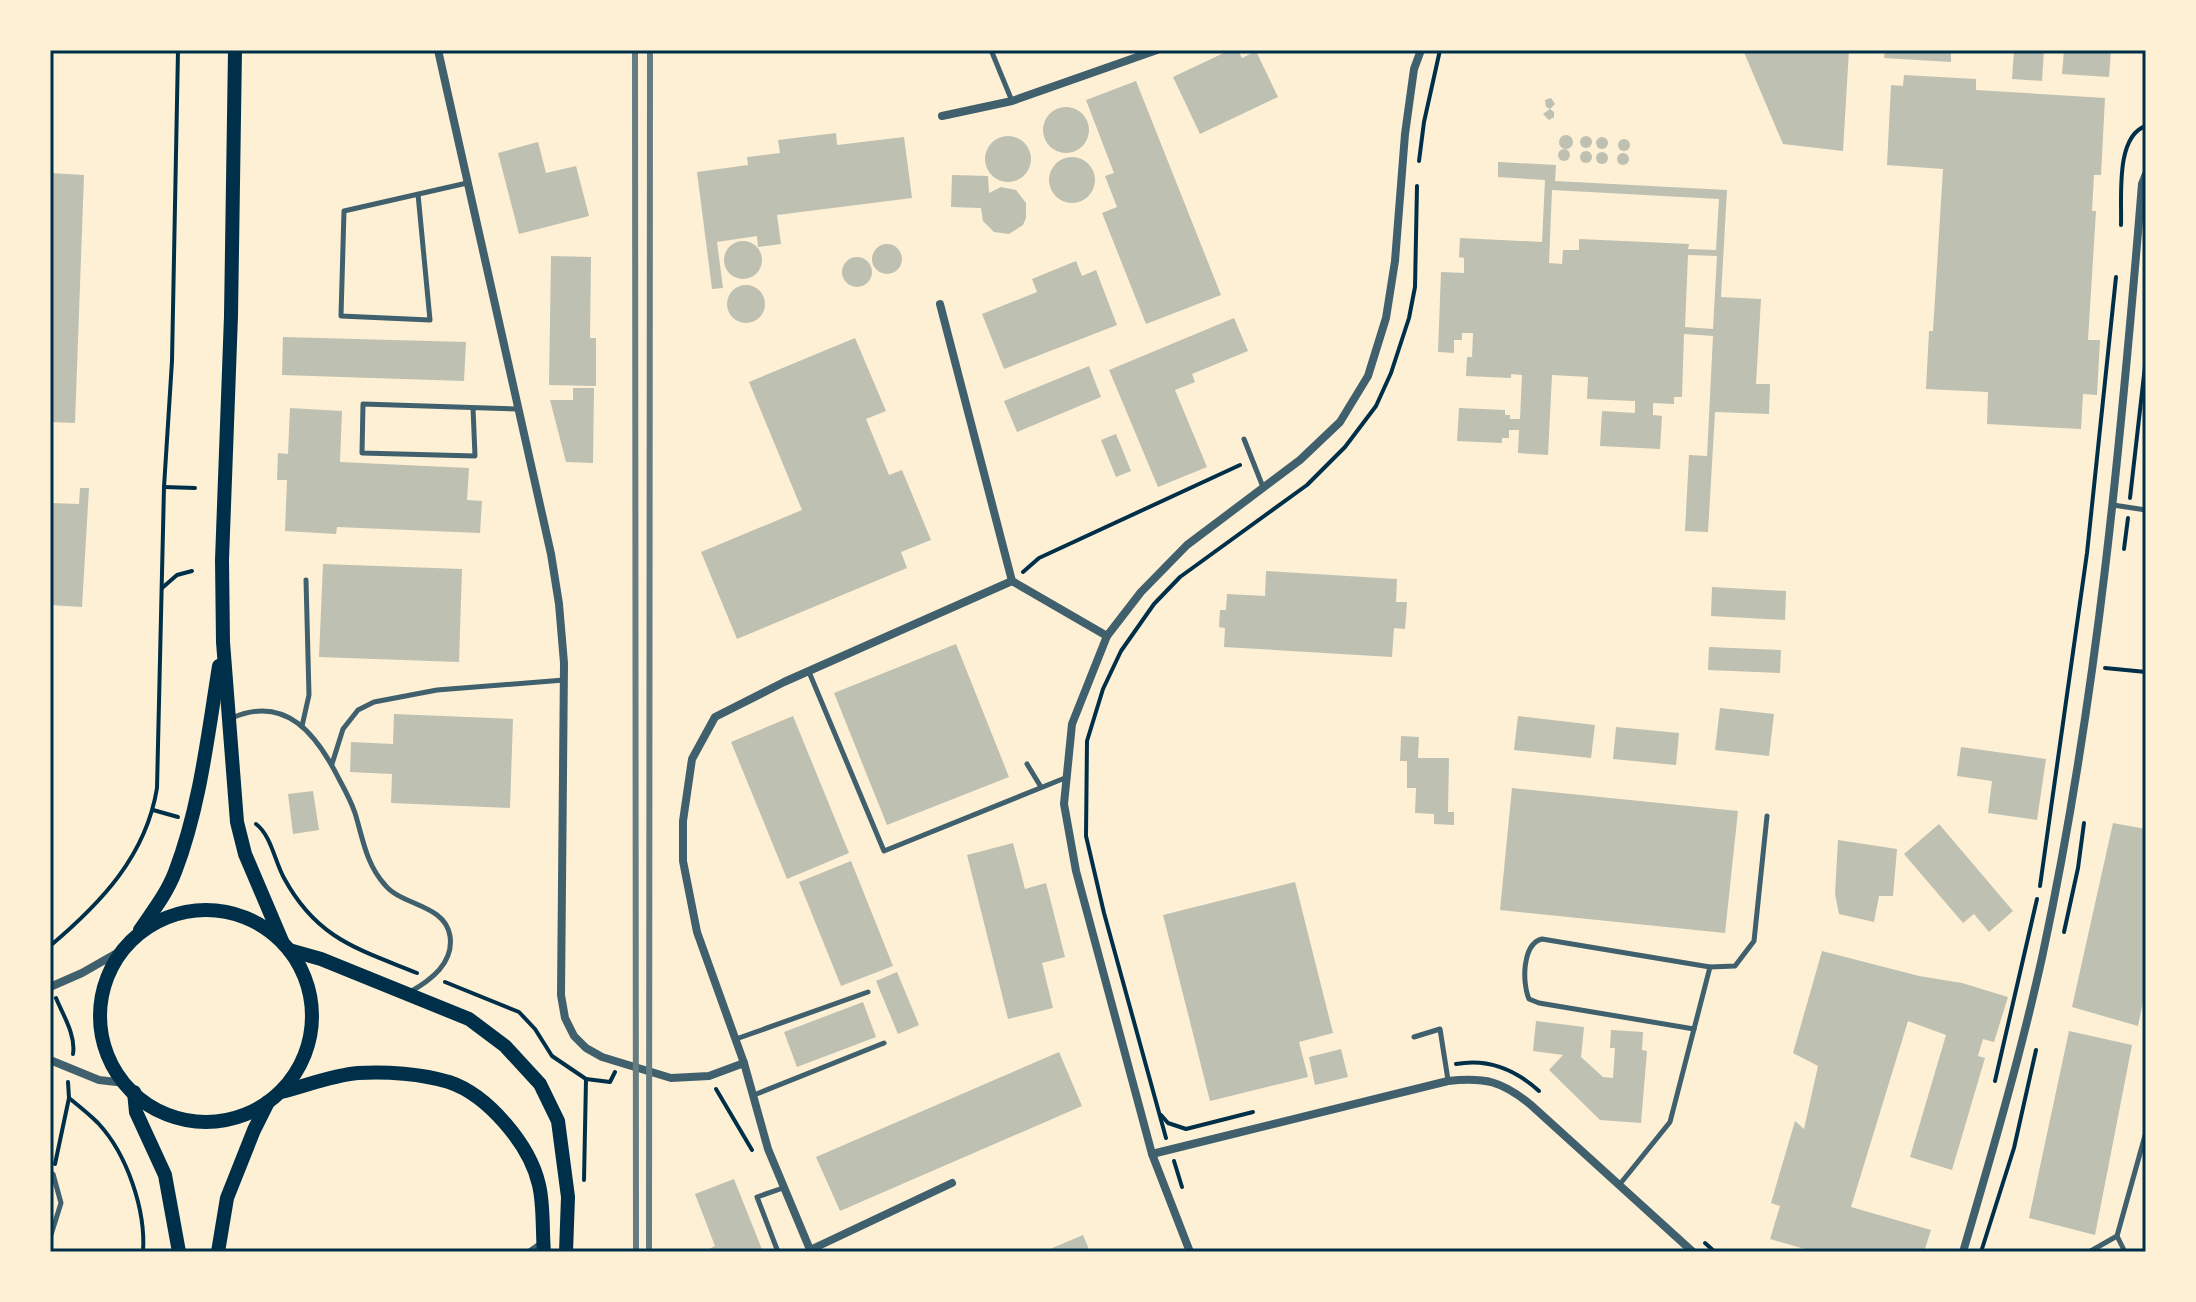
<svg xmlns="http://www.w3.org/2000/svg" width="2196" height="1302" font-family="Signika,sans-serif">
  <rect width="100%" height="100%" fill="#fdf0d5"/>
  <g fill="#bec0b2" fill-rule="evenodd">
    <polygon points="1230,50 1238,50 1242,58 1256,51 1278,97 1200,134 1173,77"/>
    <polygon points="1743,50 1849,50 1843,151 1783,144"/>
    <polygon points="1885,50 1951,50 1951,62 1884,58"/>
    <polygon points="2014,50 2044,50 2042,81 2012,79"/>
    <polygon points="2064,50 2111,50 2109,77 2062,74"/>
    <polygon points="1904,75 1976,79 1976,90 2105,98 2101,175 2094,175 2092,211 2096,211 2088,340 2100,340 2097,395 2083,394 2081,429 1987,424 1988,392 1926,389 1929,331 1933,331 1943,169 1887,165 1891,85 1903,86"/>
    <polygon points="1136,81 1221,295 1146,324 1102,213 1117,207 1105,176 1114,173 1086,100"/>
    <polygon points="1551,98 1555,104 1550,109 1554,112 1554,117 1549,120 1543,114 1550,109 1546,107 1545,100"/>
    <circle cx="1066" cy="130" r="23"/>
    <polygon points="836,133 837,145 904,137 912,198 777,215 781,244 758,247 757,236 717,242 723,288 712,289 697,172 748,165 747,157 780,153 778,140"/>
    <circle cx="1566" cy="142" r="7"/>
    <circle cx="1586" cy="142" r="6"/>
    <circle cx="1008" cy="159" r="23"/>
    <circle cx="1602" cy="143" r="6"/>
    <circle cx="1624" cy="145" r="6"/>
    <polygon points="538,142 546,173 576,166 589,216 519,234 498,153"/>
    <circle cx="1564" cy="155" r="6"/>
    <circle cx="1586" cy="157" r="6"/>
    <circle cx="1602" cy="158" r="6"/>
    <circle cx="1623" cy="159" r="6"/>
    <circle cx="1072" cy="180" r="23"/>
    <path d="M1498,162L1556,165L1555,181L1727,190L1721,297L1761,299L1756,384H1770L1769,414L1715,412L1708,532L1685,531L1689,455L1707,456L1713,336L1684,334L1682,397H1674V404L1653,403V415L1662,416L1660,449L1600,446L1602,411L1635,413V401L1587,399L1588,377L1552,375L1548,455L1518,453L1519,430H1509V438H1502V443L1457,441L1459,408L1505,410V415H1510V419H1520L1522,375L1511,374V378L1466,376L1467,357H1472L1473,333H1462V340H1454V353L1438,352L1441,272L1464,273V258L1459,257L1460,238L1542,242L1545,180L1498,177ZM1552,190L1719,199L1716,250L1688,249L1689,244L1579,239V250H1563L1562,264L1549,263ZM1688,255L1717,256L1713,329L1685,327Z"/>
    <polygon points="50,173 84,175 75,423 50,422"/>
    <polygon points="952,175 988,176 989,193 1001,187 1016,190 1026,203 1026,218 1023,225 1009,234 994,232 983,221 981,208 951,207"/>
    <circle cx="743" cy="260" r="19"/>
    <circle cx="887" cy="259" r="15"/>
    <polygon points="551,256 591,257 590,338 596,338 596,386 549,385"/>
    <circle cx="857" cy="272" r="15"/>
    <polygon points="1076,261 1082,276 1096,270 1117,325 1004,369 982,314 1037,292 1032,279"/>
    <circle cx="746" cy="304" r="19"/>
    <polygon points="1234,318 1248,351 1192,374 1195,382 1175,390 1207,467 1158,487 1109,370"/>
    <polygon points="283,337 466,342 464,381 282,375"/>
    <polygon points="855,338 886,411 866,419 889,475 902,470 931,540 901,552 907,568 737,639 701,552 802,510 749,382"/>
    <polygon points="1089,366 1101,397 1017,432 1004,401"/>
    <polygon points="573,388 594,388 593,463 566,462 550,400 573,400"/>
    <polygon points="290,408 342,411 340,462 469,468 467,500 482,501 480,533 337,527 336,534 285,531 287,480 277,480 278,453 288,454"/>
    <polygon points="1116,434 1131,471 1116,477 1101,440"/>
    <polygon points="80,488 89,488 82,607 50,605 50,503 79,504"/>
    <polygon points="323,564 462,569 459,662 319,657"/>
    <polygon points="1266,571 1397,579 1396,602 1407,602 1405,629 1394,628 1392,657 1224,647 1225,628 1219,627 1220,610 1226,610 1227,594 1265,596"/>
    <polygon points="1712,587 1786,591 1785,620 1711,616"/>
    <polygon points="956,644 1009,777 887,825 834,693"/>
    <polygon points="1709,647 1781,650 1780,673 1708,670"/>
    <polygon points="1720,708 1774,714 1769,756 1715,750"/>
    <polygon points="394,714 513,719 510,808 391,803 392,774 350,772 351,742 393,744"/>
    <polygon points="793,716 849,853 787,879 731,742"/>
    <polygon points="1518,716 1595,725 1591,758 1514,750"/>
    <polygon points="1616,727 1679,733 1676,765 1613,759"/>
    <polygon points="1401,736 1419,737 1418,758 1449,758 1448,812 1454,812 1454,825 1434,824 1434,814 1415,813 1416,788 1407,788 1407,761 1400,761"/>
    <polygon points="1961,747 2046,759 2037,820 1988,813 1992,781 1957,776"/>
    <polygon points="1512,788 1738,811 1725,933 1500,910"/>
    <polygon points="313,791 319,830 293,834 288,794"/>
    <polygon points="2113,823 2146,829 2146,987 2138,1026 2072,1007"/>
    <polygon points="1939,824 2013,911 1989,932 1974,914 1963,923 1904,854"/>
    <polygon points="1838,840 1897,849 1893,896 1879,896 1874,922 1839,914 1835,894"/>
    <polygon points="1013,843 1025,889 1046,883 1065,957 1042,963 1053,1008 1008,1019 967,855"/>
    <polygon points="851,861 893,966 841,986 799,882"/>
    <polygon points="1295,882 1333,1033 1299,1042 1308,1077 1210,1101 1163,915"/>
    <polygon points="1822,951 1919,976 1962,983 2008,997 1994,1042 1983,1039 1978,1056 1985,1058 1952,1170 1910,1157 1946,1035 1908,1021 1851,1207 1931,1230 1924,1252 1815,1252 1770,1239 1780,1206 1771,1203 1795,1121 1804,1129 1818,1066 1793,1053"/>
    <polygon points="897,972 919,1025 898,1034 876,981"/>
    <polygon points="863,1002 876,1037 797,1067 784,1032"/>
    <polygon points="1536,1021 1584,1027 1581,1057 1603,1077 1613,1078 1615,1048 1610,1048 1611,1030 1643,1032 1642,1050 1647,1051 1641,1123 1600,1120 1549,1070 1563,1055 1533,1051"/>
    <polygon points="2069,1031 2132,1045 2095,1235 2029,1218"/>
    <polygon points="1341,1049 1348,1077 1315,1085 1309,1057"/>
    <polygon points="1059,1052 1082,1106 840,1211 816,1157"/>
    <polygon points="734,1179 763,1252 708,1252 707,1250 715,1246 695,1194"/>
    <polygon points="1083,1235 1090,1252 1043,1252"/>
  </g>
  <g fill="none" stroke-linecap="round" stroke-linejoin="round">
    <g stroke="#003049" stroke-width="4">
      <polyline points="1419,161 1424,122 1440,50"/>
      <path d="M2121,225C2122,198 2115,136 2146,126"/>
      <polyline points="164,487 195,488"/>
      <polyline points="2130,498 2145,366"/>
      <polyline points="2124,549 2128,518"/>
      <polyline points="1023,572 1039,558 1240,465"/>
      <polyline points="162,588 177,575 192,571"/>
      <polyline points="2105,668 2146,672"/>
      <polyline points="153,810 178,817"/>
      <path d="M256,824C271,835 275,862 284,878C317,939 358,949 417,973"/>
      <polyline points="2040,886 2087,553 2116,277"/>
      <polyline points="2064,932 2078,868 2084,823"/>
      <path d="M50,946C101,903 146,856 157,788L164,487L172,361L178,50"/>
      <polyline points="445,982 519,1012 535,1029 552,1056 586,1079 610,1082 615,1072"/>
      <path d="M56,998C63,1015 76,1035 73,1054"/>
      <path d="M1456,1064C1488,1058 1516,1070 1539,1091"/>
      <polyline points="1995,1081 2037,899"/>
      <path d="M68,1082L69,1098C79,1106 89,1114 98,1123C127,1154 146,1210 143,1252"/>
      <polyline points="716,1089 752,1150"/>
      <polyline points="1161,1115 1168,1123 1186,1129 1253,1112"/>
      <polyline points="1166,1138 1104,913 1086,836 1087,741 1103,689 1121,651 1154,604 1180,577 1307,485 1345,447 1376,406 1391,373 1409,318 1415,287 1417,186"/>
      <polyline points="1174,1161 1182,1187"/>
      <polyline points="55,1164 69,1098"/>
      <polyline points="584,1180 586,1079"/>
      <polyline points="1705,1243 1715,1252"/>
      <polyline points="1981,1252 2014,1148 2036,1050"/>
    </g>
    <g stroke="#3f606c" stroke-width="5">
      <polyline points="991,50 1012,101"/>
      <polyline points="418,194 430,320 341,316 344,211 467,183"/>
      <polyline points="473,408 475,456 362,453 363,404 518,409"/>
      <polyline points="1244,439 1263,487"/>
      <polyline points="2113,505 2146,510"/>
      <polyline points="809,672 884,851 1065,778"/>
      <path d="M232,718C286,694 317,735 339,779C345,790 351,801 355,813C363,839 366,864 385,885C402,906 445,904 450,936C454,963 431,980 410,992"/>
      <polyline points="302,726 309,695 306,580"/>
      <polyline points="332,764 343,729 358,710 374,702 437,690 564,680"/>
      <polyline points="1027,764 1041,787"/>
      <path d="M1694,1029L1539,1003L1529,999C1522,983 1522,944 1542,939L1710,967"/>
      <polyline points="1414,1037 1440,1029 1448,1080"/>
      <polyline points="736,1039 868,992"/>
      <polyline points="754,1095 884,1043"/>
      <polyline points="50,1173 53,1174 61,1203 50,1238"/>
      <polyline points="1620,1184 1670,1122 1710,967 1735,966 1754,941 1767,816"/>
      <polyline points="2117,1236 2125,1252"/>
      <polyline points="528,1252 542,1242"/>
      <polyline points="778,1252 757,1197 783,1188"/>
      <polyline points="2089,1252 2117,1236 2146,1132"/>
    </g>
    <g stroke="#3f606c" stroke-width="8">
      <polyline points="438,50 551,554 559,604 564,663 561,995 565,1018 574,1036 586,1048 602,1057 671,1078 709,1076 744,1063"/>
      <polyline points="942,116 1012,101 1157,50"/>
      <polyline points="940,304 1012,581 1107,636"/>
      <polyline points="50,987 82,973 124,949"/>
      <polyline points="50,1060 99,1080 125,1083"/>
      <path d="M1152,1154L1448,1081C1485,1077 1502,1081 1531,1105L1693,1252"/>
      <polyline points="810,1250 952,1183"/>
      <polyline points="811,1252 768,1149 744,1063 697,932 683,861 683,821 692,759 715,717 784,682 1012,581"/>
      <polyline points="1190,1252 1152,1154 1076,871 1064,804 1072,724 1107,636 1141,592 1187,545 1300,460 1340,422 1368,376 1386,318 1395,261 1405,134 1414,69 1421,50"/>
      <path d="M1963,1252C1992,1153 2021,1054 2043,953C2097,700 2121,442 2142,184L2146,174"/>
    </g>
    <g stroke="#003049" stroke-width="14">
      <polyline points="235,50 231,316 222,560 223,642 237,822 245,854 282,941"/>
      <circle cx="206" cy="1016" r="106"/>
      <path d="M140,930C153,911 167,893 175,872C200,807 208,734 219,666"/>
      <polyline points="289,950 321,959 469,1019 505,1046 540,1084 558,1121 568,1197 566,1252"/>
      <polyline points="134,1092 136,1112 165,1175 179,1252"/>
      <path d="M281,1092C305,1086 333,1075 358,1073C386,1071 422,1074 449,1082C488,1095 530,1145 539,1185C544,1206 542,1230 544,1252"/>
      <polyline points="218,1252 227,1198 254,1130 268,1102"/>
    </g>
    <g stroke="#657d81" stroke-width="6">
      <polyline points="635,50 636,1252"/>
      <polyline points="649,1252 650,50"/>
    </g>
  </g>
  <rect width="2196" height="1302" fill="none" stroke="#fdf0d5" stroke-width="104"/>
  <rect x="52" y="52" width="2092" height="1198" fill="none" stroke="#003049" stroke-width="3"/>
</svg>
